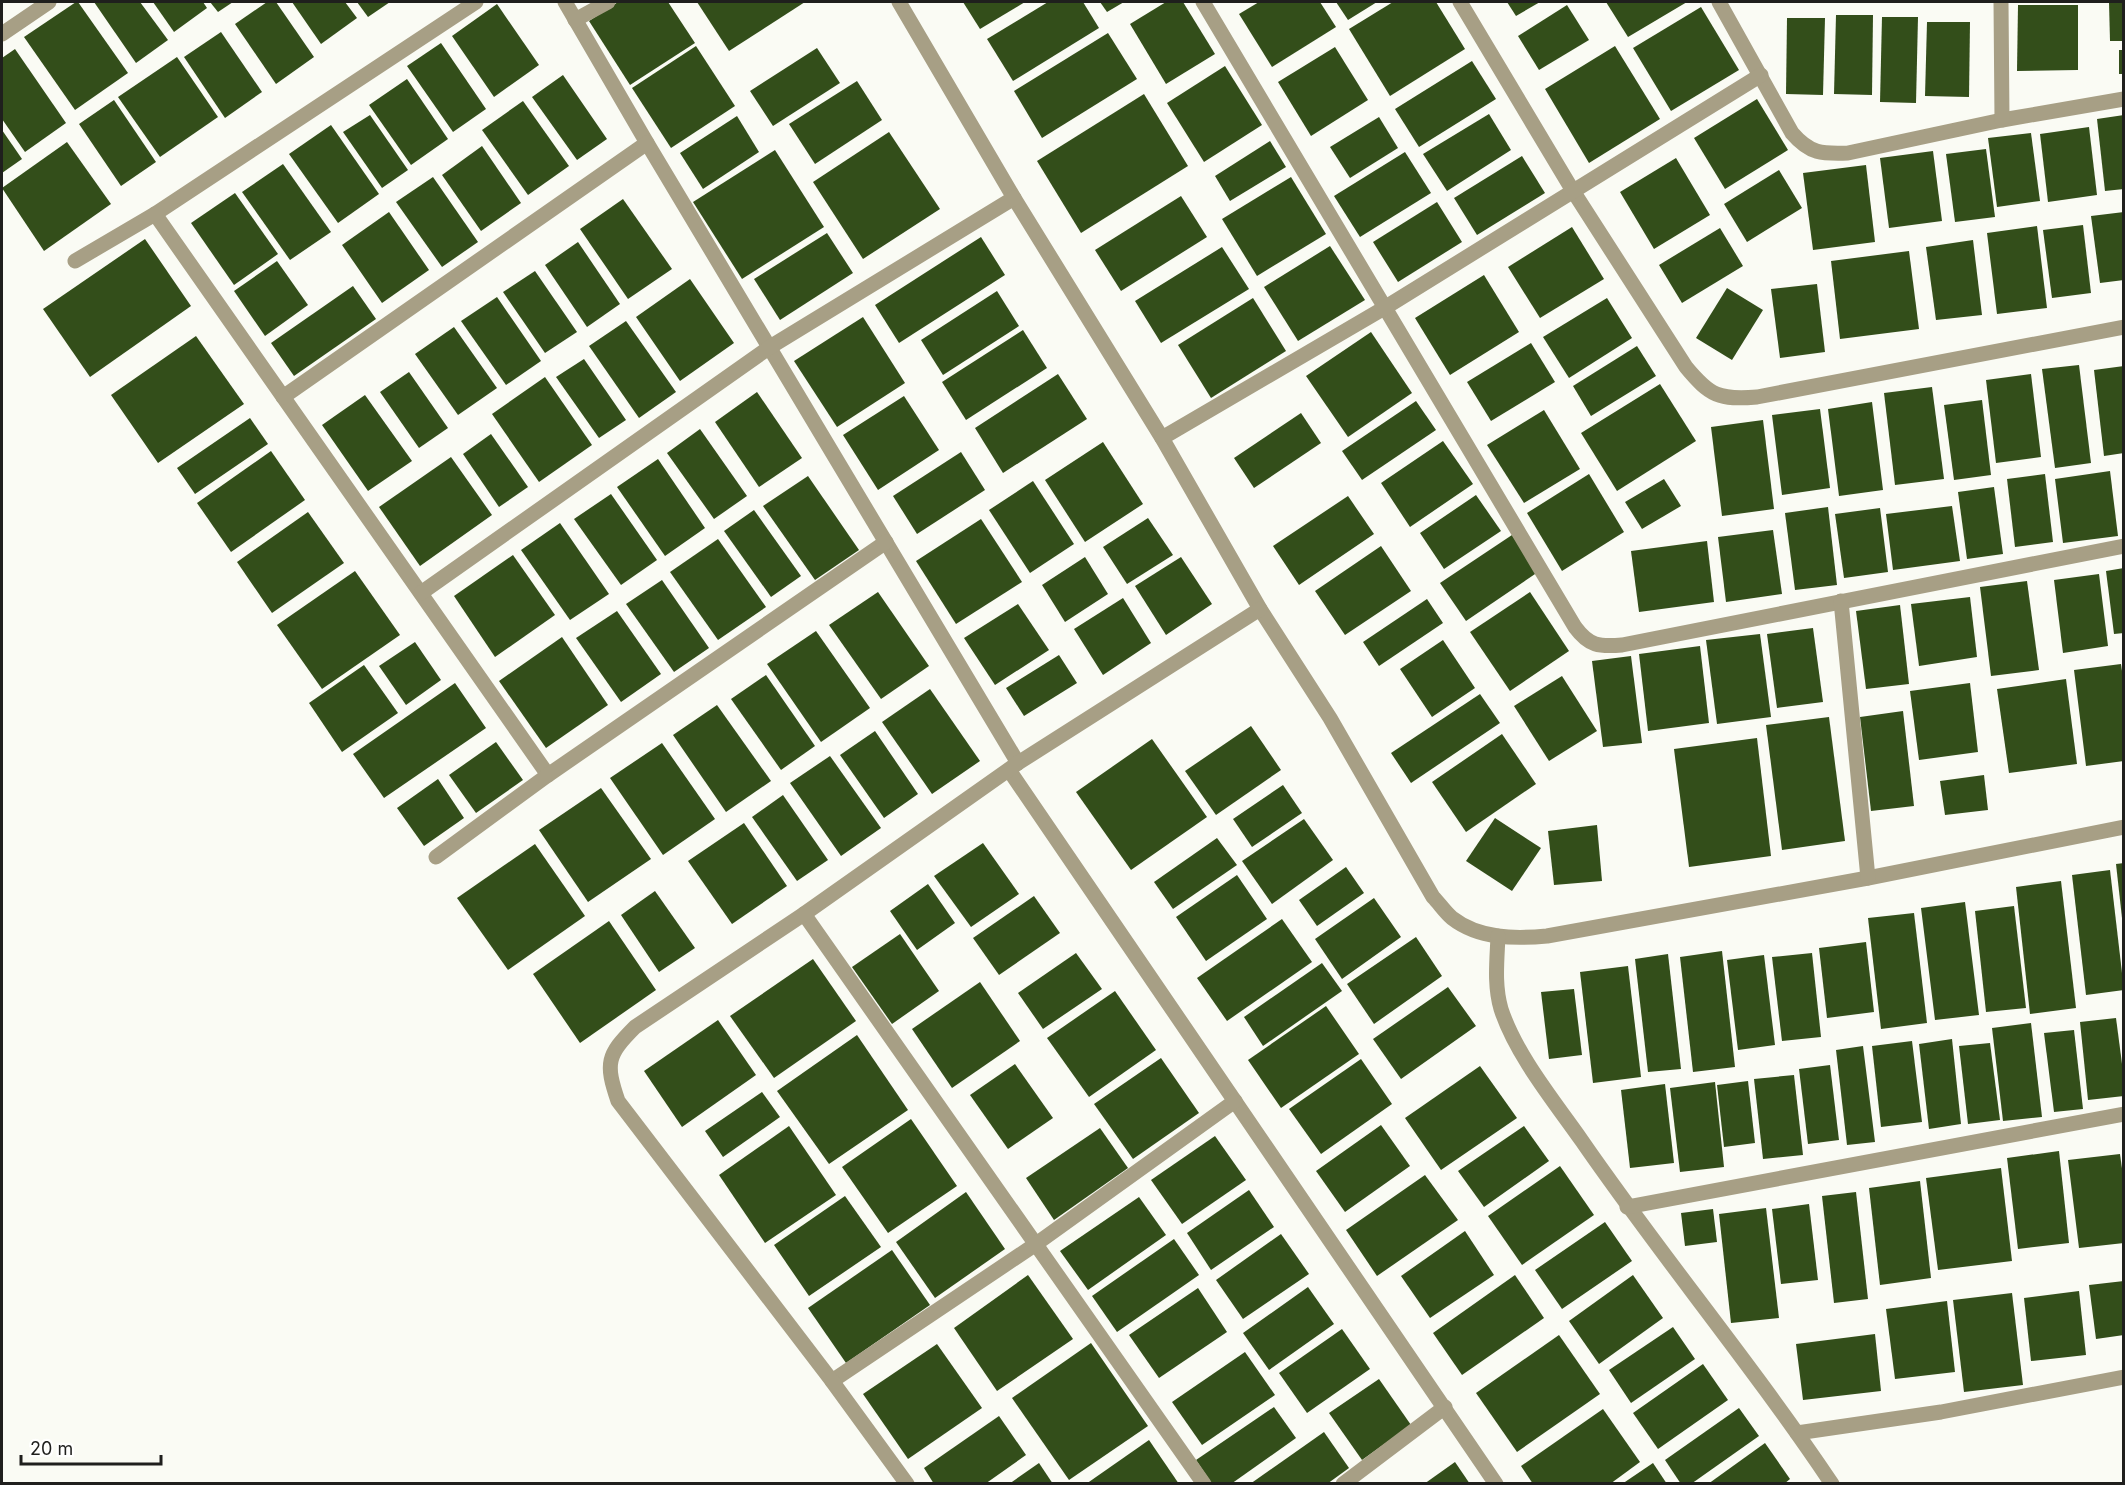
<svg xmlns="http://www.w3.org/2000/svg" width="2125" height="1485" font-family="Inter,sans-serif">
  <rect width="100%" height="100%" fill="#fafbf4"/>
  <g fill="#334e1a">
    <polygon points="76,2 78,2 128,73 75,110 24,37"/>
    <polygon points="94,2 140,2 168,40 136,63"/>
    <polygon points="153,2 203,2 207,8 174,32"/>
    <polygon points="210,2 233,2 218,12"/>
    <polygon points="267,2 276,2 314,57 276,84 235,24"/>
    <polygon points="292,2 345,2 357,18 321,44"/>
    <polygon points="357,2 390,2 368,17"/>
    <polygon points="618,2 668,2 695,43 630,85 589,21"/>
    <polygon points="697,2 805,2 729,51"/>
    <polygon points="963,2 1025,2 980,29"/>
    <polygon points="1048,2 1083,2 1099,28 1013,81 987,39"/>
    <polygon points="1100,2 1124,2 1107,12"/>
    <polygon points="1166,2 1183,2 1215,54 1166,84 1130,24"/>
    <polygon points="1259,2 1320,2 1336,27 1272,67 1239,14"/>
    <polygon points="1336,2 1377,2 1348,20"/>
    <polygon points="1393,2 1436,2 1465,49 1390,96 1349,29"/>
    <polygon points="1507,2 1540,2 1516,16"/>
    <polygon points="1606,2 1687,2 1628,37"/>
    <polygon points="2109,2 2124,2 2124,41 2110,41"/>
    <polygon points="497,4 539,65 494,97 452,36"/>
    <polygon points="1567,5 1589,40 1539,70 1518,36"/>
    <polygon points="2018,5 2078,5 2078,70 2017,71"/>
    <polygon points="1701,7 1739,70 1671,111 1633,48"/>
    <polygon points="1836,15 1873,15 1872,95 1834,94"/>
    <polygon points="1882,17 1918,17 1916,103 1880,102"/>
    <polygon points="1787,18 1825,18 1823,95 1786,94"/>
    <polygon points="1927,22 1970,22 1969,97 1925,96"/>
    <polygon points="221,32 262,92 225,118 184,57"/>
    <polygon points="1108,33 1137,79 1042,138 1014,91"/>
    <polygon points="441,43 486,109 453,132 407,66"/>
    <polygon points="696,46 735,106 671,148 632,88"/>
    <polygon points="1615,46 1660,119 1589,163 1545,89"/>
    <polygon points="1335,47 1368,100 1311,136 1278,82"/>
    <polygon points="817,48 840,83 773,126 750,91"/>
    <polygon points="15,49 66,123 25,152 2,119 2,58"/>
    <rect x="2119" y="50" width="5" height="24"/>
    <polygon points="177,57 218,117 160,157 118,97"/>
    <polygon points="1472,61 1496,99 1419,147 1395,109"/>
    <polygon points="1225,66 1262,125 1204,162 1167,103"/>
    <polygon points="563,75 607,139 577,160 532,97"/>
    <polygon points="407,79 448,139 411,165 369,105"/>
    <polygon points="857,81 882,120 815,164 789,124"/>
    <polygon points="1144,94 1188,166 1081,233 1037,161"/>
    <polygon points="1757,99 1788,150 1725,189 1694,138"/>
    <polygon points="114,100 156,162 121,186 79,124"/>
    <polygon points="523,101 569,166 528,195 482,130"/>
    <polygon points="1489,114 1511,150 1447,191 1423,154"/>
    <polygon points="370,115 408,170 382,188 343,132"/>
    <polygon points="2124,115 2124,189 2105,191 2097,119"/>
    <polygon points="737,116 759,152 703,189 680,153"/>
    <polygon points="1379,117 1398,148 1350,178 1330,147"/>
    <polygon points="331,125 379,194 338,223 289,154"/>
    <polygon points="2089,127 2097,195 2048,202 2040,134"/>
    <polygon points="2,130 22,159 2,173"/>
    <polygon points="889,132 940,209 863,259 813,182"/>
    <polygon points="2031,133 2040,201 1997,207 1988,138"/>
    <polygon points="1270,141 1286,167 1230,201 1215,176"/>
    <polygon points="67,142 111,204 44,251 2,188"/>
    <polygon points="482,146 521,203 481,231 442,175"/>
    <polygon points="1986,149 1995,217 1955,222 1946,154"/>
    <polygon points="775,150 824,227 742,279 693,202"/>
    <polygon points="1933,151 1942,221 1889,228 1880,158"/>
    <polygon points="1405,152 1431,193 1360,237 1334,196"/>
    <polygon points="1522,156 1545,193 1477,235 1454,198"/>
    <polygon points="1676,158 1710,215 1654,249 1620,192"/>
    <polygon points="283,164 331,232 290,260 242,192"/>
    <polygon points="1866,165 1875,242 1813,250 1803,173"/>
    <polygon points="1779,170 1802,208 1747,242 1724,204"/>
    <polygon points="433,177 478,242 442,267 396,202"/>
    <polygon points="1291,177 1326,234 1257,276 1222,219"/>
    <polygon points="235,193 278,254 234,285 191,223"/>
    <polygon points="1181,196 1207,237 1121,291 1095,250"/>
    <polygon points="623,199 672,269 628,299 580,229"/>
    <polygon points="1437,202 1462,242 1398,282 1373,242"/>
    <polygon points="389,212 429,270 382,303 342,245"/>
    <polygon points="2124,212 2124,280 2100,283 2091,216"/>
    <polygon points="2083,225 2091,293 2052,298 2043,230"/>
    <polygon points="2037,226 2047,308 1997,314 1987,233"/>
    <polygon points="1572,227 1604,279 1540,318 1508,267"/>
    <polygon points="1720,228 1743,266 1682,303 1659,265"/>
    <polygon points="827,233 853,273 780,320 754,279"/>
    <polygon points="981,237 1005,275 899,343 875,305"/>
    <polygon points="145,239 191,306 90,377 43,309"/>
    <polygon points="1973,240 1982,315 1936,320 1926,247"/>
    <polygon points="578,242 620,304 587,327 545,265"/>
    <polygon points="1330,246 1365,300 1298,341 1264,287"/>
    <polygon points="1222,247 1249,289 1161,343 1135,301"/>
    <polygon points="1909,251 1919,329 1840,339 1831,261"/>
    <polygon points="277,261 308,305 265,336 234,291"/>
    <polygon points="535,271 577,332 545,353 503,292"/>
    <polygon points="1484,275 1519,332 1450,375 1415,318"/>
    <polygon points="690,279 734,343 680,381 636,317"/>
    <polygon points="1817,284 1825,352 1780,358 1771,289"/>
    <polygon points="353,286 376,319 294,376 271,343"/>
    <polygon points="1727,288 1763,310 1732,360 1696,338"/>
    <polygon points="997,291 1019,326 943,375 921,340"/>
    <polygon points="497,297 541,361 506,385 461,321"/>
    <polygon points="1253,298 1286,351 1211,398 1178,345"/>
    <polygon points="1607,298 1632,338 1569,378 1543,337"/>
    <polygon points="863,317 905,383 837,427 794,361"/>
    <polygon points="626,321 676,392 639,418 589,346"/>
    <polygon points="454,327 497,388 458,415 415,354"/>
    <polygon points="1023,330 1047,368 966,420 942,382"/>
    <polygon points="1371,332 1412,393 1348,437 1306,376"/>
    <polygon points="196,336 244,404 158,463 111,395"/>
    <polygon points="1531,343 1555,382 1491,421 1467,382"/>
    <polygon points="1637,346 1656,376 1591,416 1573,386"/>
    <polygon points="584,359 626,420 599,438 556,377"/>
    <polygon points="2079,365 2091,463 2055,468 2042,369"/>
    <polygon points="2124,366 2124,453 2104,456 2094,370"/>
    <polygon points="409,372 448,428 419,448 380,392"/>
    <polygon points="1058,374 1087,419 1003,473 975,428"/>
    <polygon points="2031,374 2041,457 1996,463 1986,380"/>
    <polygon points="545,377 592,445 539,482 492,414"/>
    <polygon points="1660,384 1696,441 1617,491 1581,433"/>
    <polygon points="1932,387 1944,479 1895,485 1884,393"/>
    <polygon points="757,392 802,458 759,487 715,422"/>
    <polygon points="365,395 412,461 368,491 322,425"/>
    <polygon points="904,396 939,450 878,490 843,435"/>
    <polygon points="1982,400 1991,475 1954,480 1944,405"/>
    <polygon points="1416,401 1436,430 1362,480 1342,451"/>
    <polygon points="1872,402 1883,490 1839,496 1828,409"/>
    <polygon points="1820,409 1830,488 1782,495 1772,415"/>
    <polygon points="1544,410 1580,469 1524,503 1487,445"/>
    <polygon points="1301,413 1321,443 1254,488 1234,458"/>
    <polygon points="250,418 268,444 195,494 177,468"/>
    <polygon points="1763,420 1774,509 1722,516 1711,427"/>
    <polygon points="700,429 747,496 714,519 667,453"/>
    <polygon points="491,434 528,487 499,507 463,454"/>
    <polygon points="1443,441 1473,484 1410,527 1381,483"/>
    <polygon points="1103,442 1143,504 1085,542 1045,480"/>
    <polygon points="271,451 305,500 231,552 197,503"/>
    <polygon points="961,452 985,490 917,534 893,496"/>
    <polygon points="451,457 492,515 420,566 379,507"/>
    <polygon points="658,459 705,528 665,556 617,487"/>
    <polygon points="2110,471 2118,536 2063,543 2055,479"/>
    <polygon points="1589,474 1624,532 1562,571 1527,513"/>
    <polygon points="2045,474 2053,542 2015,547 2007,479"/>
    <polygon points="808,476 859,550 815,580 763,506"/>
    <polygon points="1664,479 1681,506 1642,529 1625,502"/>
    <polygon points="1033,481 1074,544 1030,573 989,510"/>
    <polygon points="1994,487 2003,554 1967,559 1958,492"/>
    <polygon points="611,494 657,560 621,585 574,519"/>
    <polygon points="1476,495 1501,531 1444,569 1420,533"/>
    <polygon points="1348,496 1374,534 1299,585 1273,546"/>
    <polygon points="1952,506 1960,561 1893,570 1886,514"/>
    <polygon points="1828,507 1837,585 1795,590 1785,513"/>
    <polygon points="1880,508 1888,572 1844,578 1835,514"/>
    <polygon points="754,510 801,576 771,597 724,531"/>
    <polygon points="308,512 344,563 272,613 237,562"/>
    <polygon points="1148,518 1173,555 1127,584 1103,547"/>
    <polygon points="981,519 1022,582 956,624 916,561"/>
    <polygon points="560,523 609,594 570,620 521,550"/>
    <polygon points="1773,530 1782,594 1726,602 1718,537"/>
    <polygon points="1512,535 1538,572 1466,621 1440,583"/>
    <polygon points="718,539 766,607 718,640 670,572"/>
    <polygon points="1707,541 1714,602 1639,612 1631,551"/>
    <polygon points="1381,546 1411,591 1345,635 1315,591"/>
    <polygon points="513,555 555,615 495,657 454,596"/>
    <polygon points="1085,557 1108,594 1065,622 1042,585"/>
    <polygon points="1181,557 1212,604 1166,635 1135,586"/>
    <polygon points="2124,568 2124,633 2114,634 2106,571"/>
    <polygon points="355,571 400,635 322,689 277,625"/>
    <polygon points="2099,574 2108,646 2063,653 2054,580"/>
    <polygon points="662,580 709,648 674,672 626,604"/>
    <polygon points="2027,581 2039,670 1991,676 1980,587"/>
    <polygon points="878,592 929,666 881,699 829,625"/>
    <polygon points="1530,592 1569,651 1510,691 1470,632"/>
    <polygon points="1970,597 1977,657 1919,666 1911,604"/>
    <polygon points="1123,598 1151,643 1103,675 1074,629"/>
    <polygon points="1427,599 1443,623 1379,666 1363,642"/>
    <polygon points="1018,604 1049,650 995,685 964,638"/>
    <polygon points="1900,605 1909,684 1866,689 1856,611"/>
    <polygon points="617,611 661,674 621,702 576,638"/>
    <polygon points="1813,628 1823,702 1777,708 1767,634"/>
    <polygon points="816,631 870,708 821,742 767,664"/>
    <polygon points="1760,634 1771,717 1717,724 1706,640"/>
    <polygon points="562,637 608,705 546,748 499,681"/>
    <polygon points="1443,640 1475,688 1432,717 1400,669"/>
    <polygon points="415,642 441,680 406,705 379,666"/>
    <polygon points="1700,646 1709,723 1648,731 1639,654"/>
    <polygon points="1059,655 1077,683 1024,716 1006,688"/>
    <polygon points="1631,656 1642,743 1603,747 1592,661"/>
    <polygon points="2121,664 2124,685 2124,761 2086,766 2074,670"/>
    <polygon points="364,665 398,713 342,752 309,703"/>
    <polygon points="766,675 815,746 781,770 731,699"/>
    <polygon points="1562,676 1597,731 1549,761 1514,706"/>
    <polygon points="2066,679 2077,764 2009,773 1997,689"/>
    <polygon points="455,683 486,728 384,798 353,754"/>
    <polygon points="1970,683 1978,752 1919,760 1910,691"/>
    <polygon points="930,689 980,761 932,794 882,722"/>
    <polygon points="1480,694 1500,723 1411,783 1391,753"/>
    <polygon points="717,705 771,781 726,812 673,735"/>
    <polygon points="1903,711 1914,806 1871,811 1860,717"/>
    <polygon points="1829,717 1845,841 1782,850 1766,725"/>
    <polygon points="1251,726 1281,770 1216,815 1185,771"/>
    <polygon points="875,731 918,794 884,818 840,755"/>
    <polygon points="1502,734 1536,784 1466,832 1432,782"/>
    <polygon points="1757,738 1771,856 1689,867 1674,749"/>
    <polygon points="1152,739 1207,817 1131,870 1076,792"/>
    <polygon points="496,742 523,780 476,813 449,775"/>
    <polygon points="662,743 715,819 663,855 610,778"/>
    <polygon points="830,756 881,828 841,856 790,783"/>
    <polygon points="1984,775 1988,810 1945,815 1940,781"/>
    <polygon points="438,779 464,818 424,846 397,808"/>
    <polygon points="1283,785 1302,813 1252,847 1233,819"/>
    <polygon points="601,788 651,859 588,902 539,830"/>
    <polygon points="783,795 828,860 797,881 752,817"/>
    <polygon points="1495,818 1541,848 1512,891 1466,861"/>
    <polygon points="1304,819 1333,860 1272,904 1242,861"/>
    <polygon points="744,823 787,886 732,924 688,861"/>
    <polygon points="1597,825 1602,881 1554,885 1548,831"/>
    <polygon points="1217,838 1237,865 1173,909 1154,882"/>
    <polygon points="983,843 1019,894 971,927 934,876"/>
    <polygon points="535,844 585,916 508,970 457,898"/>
    <polygon points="2124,863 2124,918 2122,918 2116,864"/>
    <polygon points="1346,867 1364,893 1317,926 1299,900"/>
    <polygon points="2110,870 2124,990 2086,995 2072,875"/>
    <polygon points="1237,875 1267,919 1206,961 1176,917"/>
    <polygon points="2061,881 2076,1008 2030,1014 2016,887"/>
    <polygon points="928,884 955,923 917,950 890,911"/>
    <polygon points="655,891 695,948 659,972 621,915"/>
    <polygon points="1034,896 1060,933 999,975 973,938"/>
    <polygon points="1374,898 1401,937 1342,979 1315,939"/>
    <polygon points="1965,902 1979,1015 1935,1020 1921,908"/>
    <polygon points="2014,906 2026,1008 1986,1012 1975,911"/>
    <polygon points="1914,913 1927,1023 1881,1029 1868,918"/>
    <polygon points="1282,919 1312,962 1227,1021 1197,978"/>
    <polygon points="609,921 656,990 580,1043 533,974"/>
    <polygon points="900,934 939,991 892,1024 852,967"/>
    <polygon points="1416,937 1442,976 1374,1024 1347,984"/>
    <polygon points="1866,942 1874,1012 1827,1018 1819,948"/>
    <polygon points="1722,951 1735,1067 1693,1072 1680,957"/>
    <polygon points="1076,953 1102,989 1043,1029 1018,993"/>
    <polygon points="1812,953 1821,1037 1782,1041 1772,957"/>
    <polygon points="1668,954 1681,1069 1648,1072 1635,959"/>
    <polygon points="1764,955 1775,1045 1738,1050 1727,960"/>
    <polygon points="813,959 856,1021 774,1078 730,1016"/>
    <polygon points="1322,963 1342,991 1263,1046 1244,1017"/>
    <polygon points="1628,966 1641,1077 1593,1083 1580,972"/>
    <polygon points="980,982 1020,1041 952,1088 912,1029"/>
    <polygon points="1448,987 1476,1026 1401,1079 1373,1039"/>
    <polygon points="1574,989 1582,1055 1549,1059 1541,992"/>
    <polygon points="1115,991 1156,1050 1089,1097 1047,1038"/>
    <polygon points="1326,1006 1359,1054 1281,1108 1248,1060"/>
    <polygon points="2116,1018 2124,1079 2124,1096 2088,1100 2080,1022"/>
    <polygon points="718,1020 756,1075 682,1127 644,1071"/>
    <polygon points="2031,1023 2042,1117 2003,1121 1992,1028"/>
    <polygon points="2074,1030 2083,1109 2054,1112 2044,1033"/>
    <polygon points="857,1035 908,1110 829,1164 777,1091"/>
    <polygon points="1952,1039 1961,1124 1929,1129 1919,1044"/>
    <polygon points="1912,1041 1922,1122 1881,1127 1872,1046"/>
    <polygon points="1990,1043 2000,1120 1968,1124 1959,1046"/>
    <polygon points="1863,1046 1875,1142 1847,1145 1836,1050"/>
    <polygon points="1161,1058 1199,1113 1133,1159 1094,1104"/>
    <polygon points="1361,1059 1392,1104 1321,1154 1289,1109"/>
    <polygon points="1015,1064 1053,1118 1008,1149 970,1095"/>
    <polygon points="1830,1065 1839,1140 1808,1144 1799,1069"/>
    <polygon points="1480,1066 1517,1118 1441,1170 1405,1118"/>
    <polygon points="1794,1075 1803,1155 1763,1159 1754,1079"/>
    <polygon points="1748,1081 1755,1143 1724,1147 1717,1085"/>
    <polygon points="1715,1082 1724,1167 1680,1172 1670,1088"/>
    <polygon points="1665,1084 1674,1163 1630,1168 1621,1090"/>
    <polygon points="762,1092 780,1117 723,1157 705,1131"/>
    <polygon points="911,1119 957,1186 888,1233 842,1167"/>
    <polygon points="1381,1125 1410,1166 1345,1212 1316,1171"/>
    <polygon points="789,1126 836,1195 765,1243 719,1175"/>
    <polygon points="1524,1126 1549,1161 1484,1207 1458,1171"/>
    <polygon points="1100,1128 1128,1168 1054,1220 1026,1178"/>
    <polygon points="1215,1136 1246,1180 1182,1224 1151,1180"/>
    <polygon points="2059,1151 2069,1243 2018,1249 2007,1158"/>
    <polygon points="2120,1154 2124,1183 2124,1243 2079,1248 2068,1160"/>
    <polygon points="1560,1166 1594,1215 1522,1265 1488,1216"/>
    <polygon points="2001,1168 2012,1261 1938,1270 1926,1178"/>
    <polygon points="1425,1175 1458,1220 1377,1276 1346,1230"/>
    <polygon points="1920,1181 1931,1278 1880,1285 1869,1188"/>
    <polygon points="1249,1190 1274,1227 1211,1270 1187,1233"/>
    <polygon points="966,1192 1005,1249 935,1298 896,1242"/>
    <polygon points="1856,1192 1868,1299 1834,1303 1822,1196"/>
    <polygon points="845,1196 881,1247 809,1296 774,1245"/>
    <polygon points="1139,1197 1166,1235 1088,1290 1060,1251"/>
    <polygon points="1809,1204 1818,1280 1781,1284 1772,1209"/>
    <polygon points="1766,1208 1779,1318 1731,1323 1719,1214"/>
    <polygon points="1713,1209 1717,1242 1685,1246 1681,1213"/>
    <polygon points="1605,1222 1632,1261 1562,1309 1535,1270"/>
    <polygon points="1465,1231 1494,1275 1430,1318 1401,1276"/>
    <polygon points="1281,1234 1309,1274 1243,1319 1216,1280"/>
    <polygon points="1174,1239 1199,1275 1117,1332 1092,1296"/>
    <polygon points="892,1250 930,1305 846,1363 808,1308"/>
    <polygon points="1028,1275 1073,1339 997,1391 954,1328"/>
    <polygon points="1515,1275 1544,1318 1462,1375 1433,1333"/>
    <polygon points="1633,1275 1663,1318 1599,1364 1569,1321"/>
    <polygon points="2124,1281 2124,1335 2096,1339 2089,1285"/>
    <polygon points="1308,1287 1334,1324 1269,1370 1243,1333"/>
    <polygon points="1198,1288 1227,1332 1159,1378 1129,1335"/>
    <polygon points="2079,1291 2086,1355 2031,1361 2024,1298"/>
    <polygon points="2012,1293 2023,1385 1964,1392 1953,1300"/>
    <polygon points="1947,1301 1955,1372 1895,1379 1886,1309"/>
    <polygon points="1673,1327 1695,1359 1631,1403 1609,1370"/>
    <polygon points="1342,1329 1370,1369 1307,1413 1279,1373"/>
    <polygon points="1875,1334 1881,1391 1803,1400 1796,1344"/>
    <polygon points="1559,1335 1600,1394 1517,1452 1476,1393"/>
    <polygon points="1091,1343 1148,1426 1069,1480 1012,1398"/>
    <polygon points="937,1344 982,1408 908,1459 863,1394"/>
    <polygon points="1245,1352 1275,1395 1202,1445 1172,1402"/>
    <polygon points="1703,1364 1728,1400 1658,1449 1633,1413"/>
    <polygon points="1379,1379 1411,1425 1362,1460 1329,1413"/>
    <polygon points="1274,1407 1296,1438 1231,1484 1212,1484 1196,1460"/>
    <polygon points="1739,1408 1759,1436 1691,1484 1681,1484 1665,1460"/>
    <polygon points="1603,1409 1640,1462 1610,1484 1533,1484 1521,1466"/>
    <polygon points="999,1416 1026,1455 985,1484 934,1484 924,1468"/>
    <polygon points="1324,1432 1349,1468 1327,1484 1250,1484"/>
    <polygon points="1149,1440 1179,1484 1086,1484"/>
    <polygon points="1765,1443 1790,1479 1784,1484 1708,1484"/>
    <polygon points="1455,1462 1470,1484 1424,1484"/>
    <polygon points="1039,1463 1053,1484 1009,1484"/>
    <polygon points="1653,1463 1667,1484 1622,1484"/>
  </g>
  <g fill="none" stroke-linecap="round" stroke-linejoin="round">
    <g stroke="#a79f85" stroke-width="15">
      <polyline points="565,2 647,143 1018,763"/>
      <path d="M899,2L1014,198L1162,438L1260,609L1330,718L1433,897C1439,903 1445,912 1452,918C1479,939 1515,939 1547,936L1868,878L2124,827"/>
      <path d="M1203,2L1575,627C1589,646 1599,647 1622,645L2124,546"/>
      <path d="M1460,2L1573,191L1686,367C1710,396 1719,400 1757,397L2124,327"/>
      <path d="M1719,2L1792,133C1810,154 1822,154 1848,153L2002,120L2124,99"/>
      <polyline points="2001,2 2002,120"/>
      <polyline points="575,20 608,2"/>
      <polyline points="2,34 49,2"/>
      <polyline points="155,214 548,775"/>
      <polyline points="75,261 155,214 476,2"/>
      <polyline points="283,397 647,143"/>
      <polyline points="1162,438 1386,307 1761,75"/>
      <polyline points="421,593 770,347 1014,198"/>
      <polyline points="1841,601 1868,878"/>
      <polyline points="1009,770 1496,1484"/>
      <polyline points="436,857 548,775 886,542"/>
      <polyline points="804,914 1204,1484"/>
      <path d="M1498,936C1497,961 1494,985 1501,1009C1516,1055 1554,1101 1582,1141C1662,1257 1753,1366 1832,1484"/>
      <polyline points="1627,1207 2124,1114"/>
      <polyline points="832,1381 1036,1244 1235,1101"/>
      <polyline points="1797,1433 1941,1412 2124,1377"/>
      <path d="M907,1484L832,1381L618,1101C605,1063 607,1055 635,1027L804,914L1018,763L1260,609"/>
      <polyline points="1343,1484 1445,1407"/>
    </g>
  </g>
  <rect width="2125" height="1485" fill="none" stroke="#1f1f1d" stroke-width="6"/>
  <path d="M21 1455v9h140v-9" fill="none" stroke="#1f1f1d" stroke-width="3"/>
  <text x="30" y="1455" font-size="18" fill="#1f1f1d" stroke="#fffffe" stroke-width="4.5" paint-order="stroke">20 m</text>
</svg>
